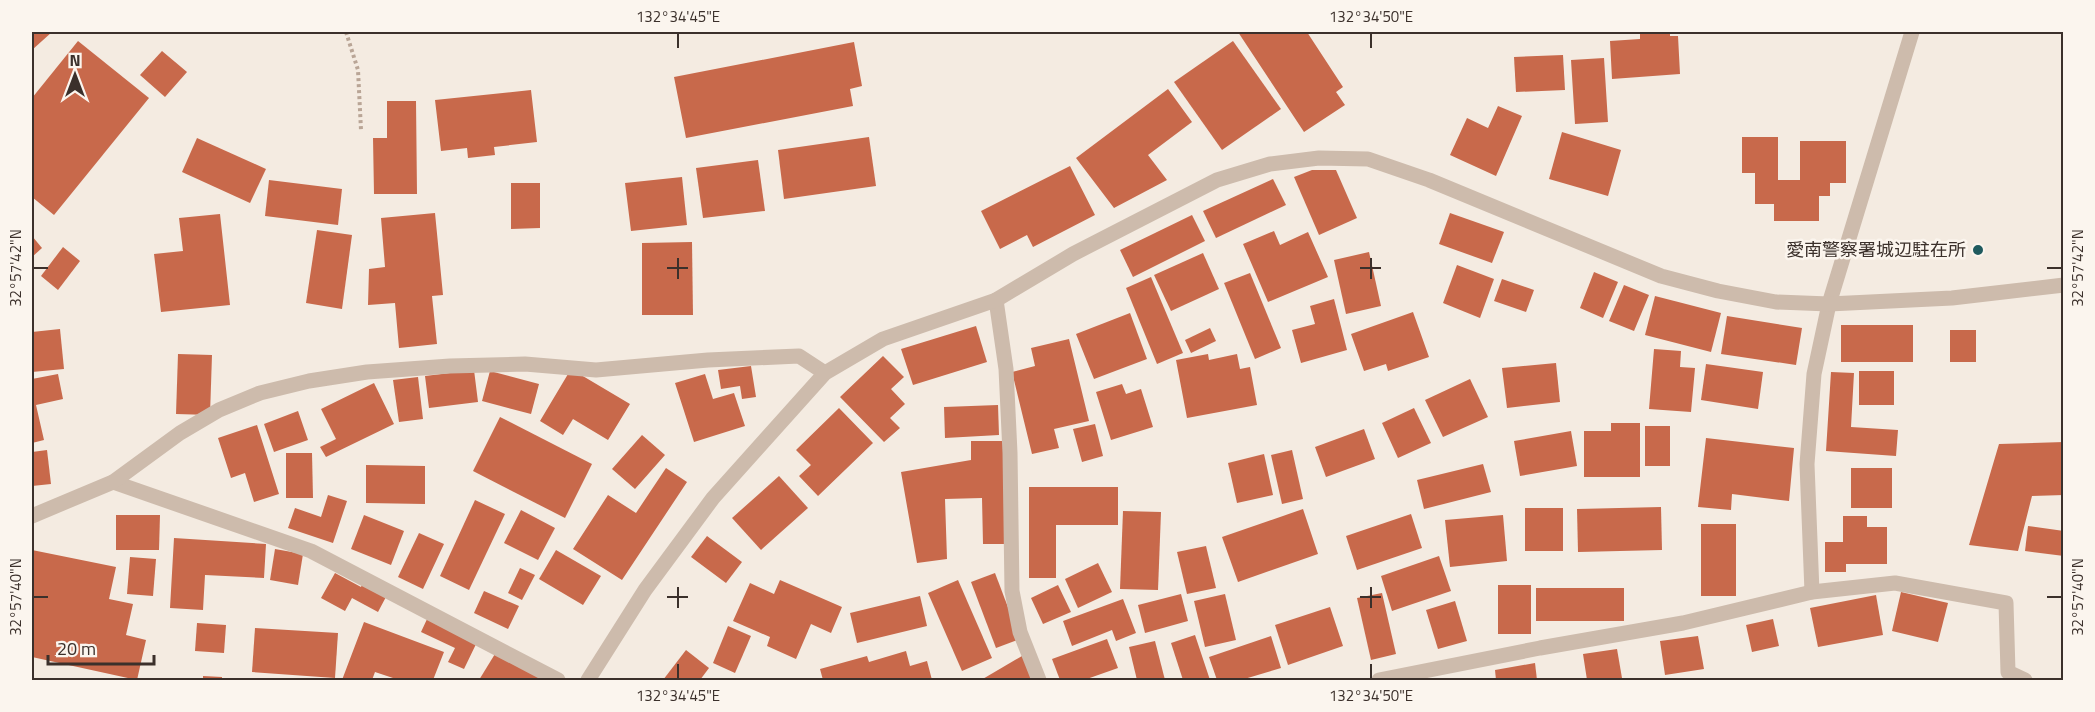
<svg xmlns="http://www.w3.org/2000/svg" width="2095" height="712" font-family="'Titillium Web','Noto Sans JP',sans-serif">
  <rect width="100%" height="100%" fill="#f4ebe1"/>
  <g fill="#c8694b">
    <polygon points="32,32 52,32 32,50"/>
    <polygon points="1238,32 1307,32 1343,87 1336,92 1345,105 1304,132"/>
    <polygon points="1640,32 1670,32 1670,36 1678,36 1680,74 1612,79 1610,41 1640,39"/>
    <polygon points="78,41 149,98 54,215 32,197 32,98"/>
    <polygon points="1233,41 1281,109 1222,150 1174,82"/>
    <polygon points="854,42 862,86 850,89 853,106 686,138 674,77"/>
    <polygon points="162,51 187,72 165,97 140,75"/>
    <polygon points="1563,55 1565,90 1516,92 1514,57"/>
    <polygon points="1604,58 1608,122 1575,124 1571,60"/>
    <polygon points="1168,89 1192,122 1148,155 1167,180 1114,208 1076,158"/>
    <polygon points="531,90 537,142 494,147 495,155 468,158 467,148 441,151 435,100"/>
    <polygon points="387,101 416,101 417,194 374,194 373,138 387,138"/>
    <polygon points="1498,106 1522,116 1496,176 1450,155 1467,118 1488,128"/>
    <polygon points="1562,132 1621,150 1608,196 1549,179"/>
    <polygon points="869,137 876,186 784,199 778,150"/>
    <polygon points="1742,137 1778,137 1778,180 1800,180 1800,141 1846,141 1846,183 1830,183 1830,196 1819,196 1819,221 1774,221 1774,204 1755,204 1755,173 1742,173"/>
    <polygon points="197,138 266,169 250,203 182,172"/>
    <polygon points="758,160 765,211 703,218 696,168"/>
    <polygon points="1070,166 1095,215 1033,247 1027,235 1000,249 981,211"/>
    <polygon points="1312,170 1336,170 1357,218 1319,235 1294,177"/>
    <polygon points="682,177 687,225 631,231 625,183"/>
    <polygon points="1273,179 1286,205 1216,238 1203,211"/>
    <polygon points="269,180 342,189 338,225 265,216"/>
    <polygon points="511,183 540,183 540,228 511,229"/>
    <polygon points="435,213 443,295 432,296 437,344 399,348 395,303 368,305 369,269 385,267 381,218"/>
    <polygon points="1450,213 1504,232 1492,263 1439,244"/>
    <polygon points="220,214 230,305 161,312 154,254 183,251 179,218"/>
    <polygon points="1192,215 1205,241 1133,277 1120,250"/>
    <polygon points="317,230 352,235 342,309 306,303"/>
    <polygon points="1274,231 1280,245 1308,232 1328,277 1268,302 1243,244"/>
    <polygon points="32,236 42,248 32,257"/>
    <polygon points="692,242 693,315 642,315 642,243"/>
    <polygon points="63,247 80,261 58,290 41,276"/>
    <polygon points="1369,252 1381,306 1346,314 1334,260"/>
    <polygon points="1203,253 1219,289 1171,311 1154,275"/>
    <polygon points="1457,265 1494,279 1480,318 1443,303"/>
    <polygon points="1594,272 1618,282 1603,318 1580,308"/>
    <polygon points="1250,273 1281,348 1255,359 1224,283"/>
    <polygon points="1151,277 1183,353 1157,364 1126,288"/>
    <polygon points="1502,279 1534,290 1526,312 1494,301"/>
    <polygon points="1624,285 1649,295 1634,331 1609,321"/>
    <polygon points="1655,296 1721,313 1711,352 1645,335"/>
    <polygon points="1334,299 1347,350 1301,363 1292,330 1315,324 1310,306"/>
    <polygon points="1413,312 1429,357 1388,371 1386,364 1364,371 1351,334"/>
    <polygon points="1130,313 1147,359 1094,379 1076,334"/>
    <polygon points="1727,316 1802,328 1796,365 1721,354"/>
    <rect x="1841" y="325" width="72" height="37"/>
    <polygon points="976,326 987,362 913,385 901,349"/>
    <polygon points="1210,328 1216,341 1191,353 1185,340"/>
    <polygon points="60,329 64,369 32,372 32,332"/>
    <rect x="1950" y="330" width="26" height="32"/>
    <polygon points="1069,339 1089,421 1054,429 1059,448 1032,454 1012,372 1035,366 1031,348"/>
    <polygon points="1654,349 1681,351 1680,367 1695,368 1691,412 1649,409"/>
    <polygon points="178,354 212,355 210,415 176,414"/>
    <polygon points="1208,354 1209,360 1237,354 1240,369 1250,367 1257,405 1187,418 1176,360"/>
    <polygon points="883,356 904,377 891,389 905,404 890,418 900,428 884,442 840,397"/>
    <polygon points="1556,363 1560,402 1507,408 1502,368"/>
    <polygon points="1706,364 1763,372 1758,409 1701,400"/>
    <polygon points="751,366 756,397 742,399 740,386 721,389 718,370"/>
    <polygon points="571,369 630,404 608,440 573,419 563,435 540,421"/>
    <polygon points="474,370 478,402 429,408 425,376"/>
    <polygon points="490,371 539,384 531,414 482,401"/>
    <rect x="1859" y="371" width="35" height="34"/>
    <polygon points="1831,372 1854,373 1851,427 1898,430 1896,456 1826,451"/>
    <polygon points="58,374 63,399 36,405 44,440 32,443 32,379"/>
    <polygon points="705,374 713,399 734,393 745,426 694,442 675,383"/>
    <polygon points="418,377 423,419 399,422 393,380"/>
    <polygon points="1470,379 1488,417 1443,437 1425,400"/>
    <polygon points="374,383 394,424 326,457 320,447 336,439 321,409"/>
    <polygon points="1122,384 1126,394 1141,389 1153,427 1111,440 1096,392"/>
    <polygon points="998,405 999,435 945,438 944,407"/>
    <polygon points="839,408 873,443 818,496 799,476 811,465 796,450"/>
    <polygon points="1414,408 1431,443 1398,458 1382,423"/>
    <polygon points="298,411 308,440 274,452 264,424"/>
    <polygon points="500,417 592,464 565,518 473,471"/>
    <polygon points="1611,423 1640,423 1640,477 1584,477 1584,431 1611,431"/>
    <polygon points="1095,424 1103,456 1082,462 1073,429"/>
    <polygon points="257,425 279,494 254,502 245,473 231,478 218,438"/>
    <rect x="1645" y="426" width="25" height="40"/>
    <polygon points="1364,429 1375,459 1326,477 1315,447"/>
    <polygon points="1571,431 1577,466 1520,476 1514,441"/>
    <polygon points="642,435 665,455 635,489 612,469"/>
    <polygon points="1706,438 1794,448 1789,501 1732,494 1731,510 1698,507"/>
    <polygon points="971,441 1004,441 1006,544 983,544 982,498 945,499 947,559 917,563 901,472 971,460"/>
    <polygon points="2064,442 2064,495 2032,496 2018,551 1969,545 1999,444"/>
    <polygon points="47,450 51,484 32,486 32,452"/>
    <polygon points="1292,450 1303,499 1282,504 1271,455"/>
    <polygon points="286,453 312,453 313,498 286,498"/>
    <polygon points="1264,454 1273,495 1237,503 1228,463"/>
    <polygon points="1483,464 1491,492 1424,509 1417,480"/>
    <polygon points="366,465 425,466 425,504 366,503"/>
    <polygon points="666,468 687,482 622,580 573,549 608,495 636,513"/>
    <rect x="1851" y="468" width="41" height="40"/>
    <polygon points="779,476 808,508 761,550 732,518"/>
    <polygon points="1029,487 1118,487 1118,525 1056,525 1056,578 1029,578"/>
    <polygon points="328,495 347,501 333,543 288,528 295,508 321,517"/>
    <polygon points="475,500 505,514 469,590 440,576"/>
    <polygon points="1661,507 1662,550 1578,552 1577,509"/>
    <rect x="1525" y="508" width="38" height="43"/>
    <polygon points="1303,509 1318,554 1238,582 1222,537"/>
    <polygon points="521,510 555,528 538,560 504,543"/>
    <polygon points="1123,511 1161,512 1158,590 1120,589"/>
    <polygon points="1411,514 1422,548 1357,570 1346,536"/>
    <polygon points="116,515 160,515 159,550 116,550"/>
    <polygon points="364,515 404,531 391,565 351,549"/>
    <polygon points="1503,515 1507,561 1450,567 1445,520"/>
    <polygon points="1843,516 1867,516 1867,527 1887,527 1887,564 1846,564 1846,572 1825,572 1825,542 1843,542"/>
    <rect x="1701" y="524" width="35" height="72"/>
    <polygon points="2028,526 2064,531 2064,556 2025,551"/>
    <polygon points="419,533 444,544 423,589 398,577"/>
    <polygon points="707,536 742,562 726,583 691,557"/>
    <polygon points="174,538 266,544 264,578 205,575 203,610 170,608"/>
    <polygon points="1206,546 1216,588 1187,594 1177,552"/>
    <polygon points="275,549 303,554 298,585 270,580"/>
    <polygon points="32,550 116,567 109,599 133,604 126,635 146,640 137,680 32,657"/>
    <polygon points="556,550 601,576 583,605 539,579"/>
    <polygon points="1439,556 1451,591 1392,611 1381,576"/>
    <polygon points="130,557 156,559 153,596 127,594"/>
    <polygon points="1098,563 1112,592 1078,608 1065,579"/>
    <polygon points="520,568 535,575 522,600 508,593"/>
    <polygon points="335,573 361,587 363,582 387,595 378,612 352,598 345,611 321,598"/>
    <polygon points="995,573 1020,639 996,648 971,582"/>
    <polygon points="780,580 842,607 831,633 811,624 796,659 767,646 770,637 733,621 750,583 774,594"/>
    <polygon points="958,580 992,658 962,671 928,593"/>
    <polygon points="1058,585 1071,612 1043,624 1031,598"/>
    <rect x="1498" y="585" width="33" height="49"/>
    <rect x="1536" y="588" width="88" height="33"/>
    <polygon points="484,591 519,606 508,629 474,613"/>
    <polygon points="1901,592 1948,603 1938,642 1892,631"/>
    <polygon points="1382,593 1396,654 1371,660 1357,598"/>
    <polygon points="1181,594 1188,621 1145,633 1138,605"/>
    <polygon points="1225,594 1236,640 1205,647 1194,601"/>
    <polygon points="1876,595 1883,635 1818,647 1810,608"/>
    <polygon points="920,596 927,626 857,643 850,613"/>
    <polygon points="1123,599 1136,633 1116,641 1112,630 1072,646 1063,621"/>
    <polygon points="1455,601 1467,641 1438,649 1426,610"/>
    <polygon points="1330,607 1343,646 1288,665 1275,625"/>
    <polygon points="428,617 478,640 464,669 448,662 455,648 421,632"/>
    <polygon points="1773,619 1779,646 1752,652 1746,625"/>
    <polygon points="364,622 444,652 433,680 399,680 375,672 372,680 342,680"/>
    <polygon points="197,623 226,625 224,653 195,651"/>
    <polygon points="728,626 751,636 735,673 713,663"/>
    <polygon points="255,628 338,633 335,678 252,672"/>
    <polygon points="1195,635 1210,680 1183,680 1171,643"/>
    <polygon points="1271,636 1281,668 1241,680 1217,680 1209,657"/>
    <polygon points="1698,636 1704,669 1665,675 1660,641"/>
    <polygon points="1107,639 1118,668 1084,680 1060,680 1052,659"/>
    <polygon points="1155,641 1165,680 1137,680 1129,647"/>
    <polygon points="498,649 551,680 479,680"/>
    <polygon points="1617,649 1622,678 1587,680 1583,654"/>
    <polygon points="686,650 709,668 700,680 663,680"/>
    <polygon points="906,651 910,666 927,661 932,680 823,680 820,669 867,656 869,662"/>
    <polygon points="1022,656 1036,680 981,680"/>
    <polygon points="1535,663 1537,680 1496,680 1495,670"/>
    <polygon points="203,676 222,677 222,680 203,680"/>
  </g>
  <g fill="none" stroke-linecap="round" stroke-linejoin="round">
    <polyline stroke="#b9a596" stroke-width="4" stroke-dasharray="3 3" stroke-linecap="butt" points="346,32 358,70 361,130"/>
    <g stroke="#cdbbac" stroke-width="15">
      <polyline points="996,300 1006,369 1010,453 1012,591 1020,632 1039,680"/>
      <polyline points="113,482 311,551 558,680"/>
      <polyline points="32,516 113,482 180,433 219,410 260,393 309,381 367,372 450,366 525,364 596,370 708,360 799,356 825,373"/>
      <polyline points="1812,592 1807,464 1814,374 1829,304 1912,32"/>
      <polyline points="588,680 645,590 713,498 825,373 883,339 996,300 1073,254 1217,180 1270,164 1319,158 1368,159 1429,180 1661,276 1718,291 1776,302 1829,304 1952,298 2064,285"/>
      <polyline points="1379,680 1540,648 1683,623 1812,592 1895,583 2006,603 2008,672 2025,680"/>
    </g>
  </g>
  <path fill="none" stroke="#3b302b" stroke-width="2" d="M678,33V48M1371,33V48M678,258V279M1371,258V279M33,268H48M667,268H688M1360,268H1381M2047,268H2062M678,587V608M1371,587V608M33,597H48M667,597H688M1360,597H1381M2047,597H2062M678,664V679M1371,664V679"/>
  <circle fill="#1f5a5e" stroke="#fbf5ee" stroke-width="2" cx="1978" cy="250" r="6"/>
  <g text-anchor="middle" stroke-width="5" stroke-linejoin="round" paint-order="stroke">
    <g font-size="18" fill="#3b302b" stroke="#fbf5ee" text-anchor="end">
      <text x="1966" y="256">愛南警察署城辺駐在所</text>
    </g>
  </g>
  <rect width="2095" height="712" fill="none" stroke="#fbf5ee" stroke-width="66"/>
  <g transform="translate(75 75)" stroke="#fbf5ee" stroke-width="4.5" paint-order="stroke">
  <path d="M0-4.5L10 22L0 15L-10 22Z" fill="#3b302b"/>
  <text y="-9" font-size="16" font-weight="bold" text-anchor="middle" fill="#3b302b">N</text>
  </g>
  <path d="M48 655v9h106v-9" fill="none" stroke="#3b302b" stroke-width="3"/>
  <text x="57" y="655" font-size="18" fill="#3b302b" stroke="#fbf5ee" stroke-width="4.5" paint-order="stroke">20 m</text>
  <rect x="33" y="33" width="2029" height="646" fill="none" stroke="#3b302b" stroke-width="2"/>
  <g font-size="15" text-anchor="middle" fill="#3b302b">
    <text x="678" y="22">132°34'45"E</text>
    <text x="1371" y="22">132°34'50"E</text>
    <text transform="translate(16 268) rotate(-90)" y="5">32°57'42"N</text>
    <text transform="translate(2078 268) rotate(-90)" y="5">32°57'42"N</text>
    <text transform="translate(16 597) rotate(-90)" y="5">32°57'40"N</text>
    <text transform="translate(2078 597) rotate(-90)" y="5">32°57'40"N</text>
    <text x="678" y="701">132°34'45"E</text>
    <text x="1371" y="701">132°34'50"E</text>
  </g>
</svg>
